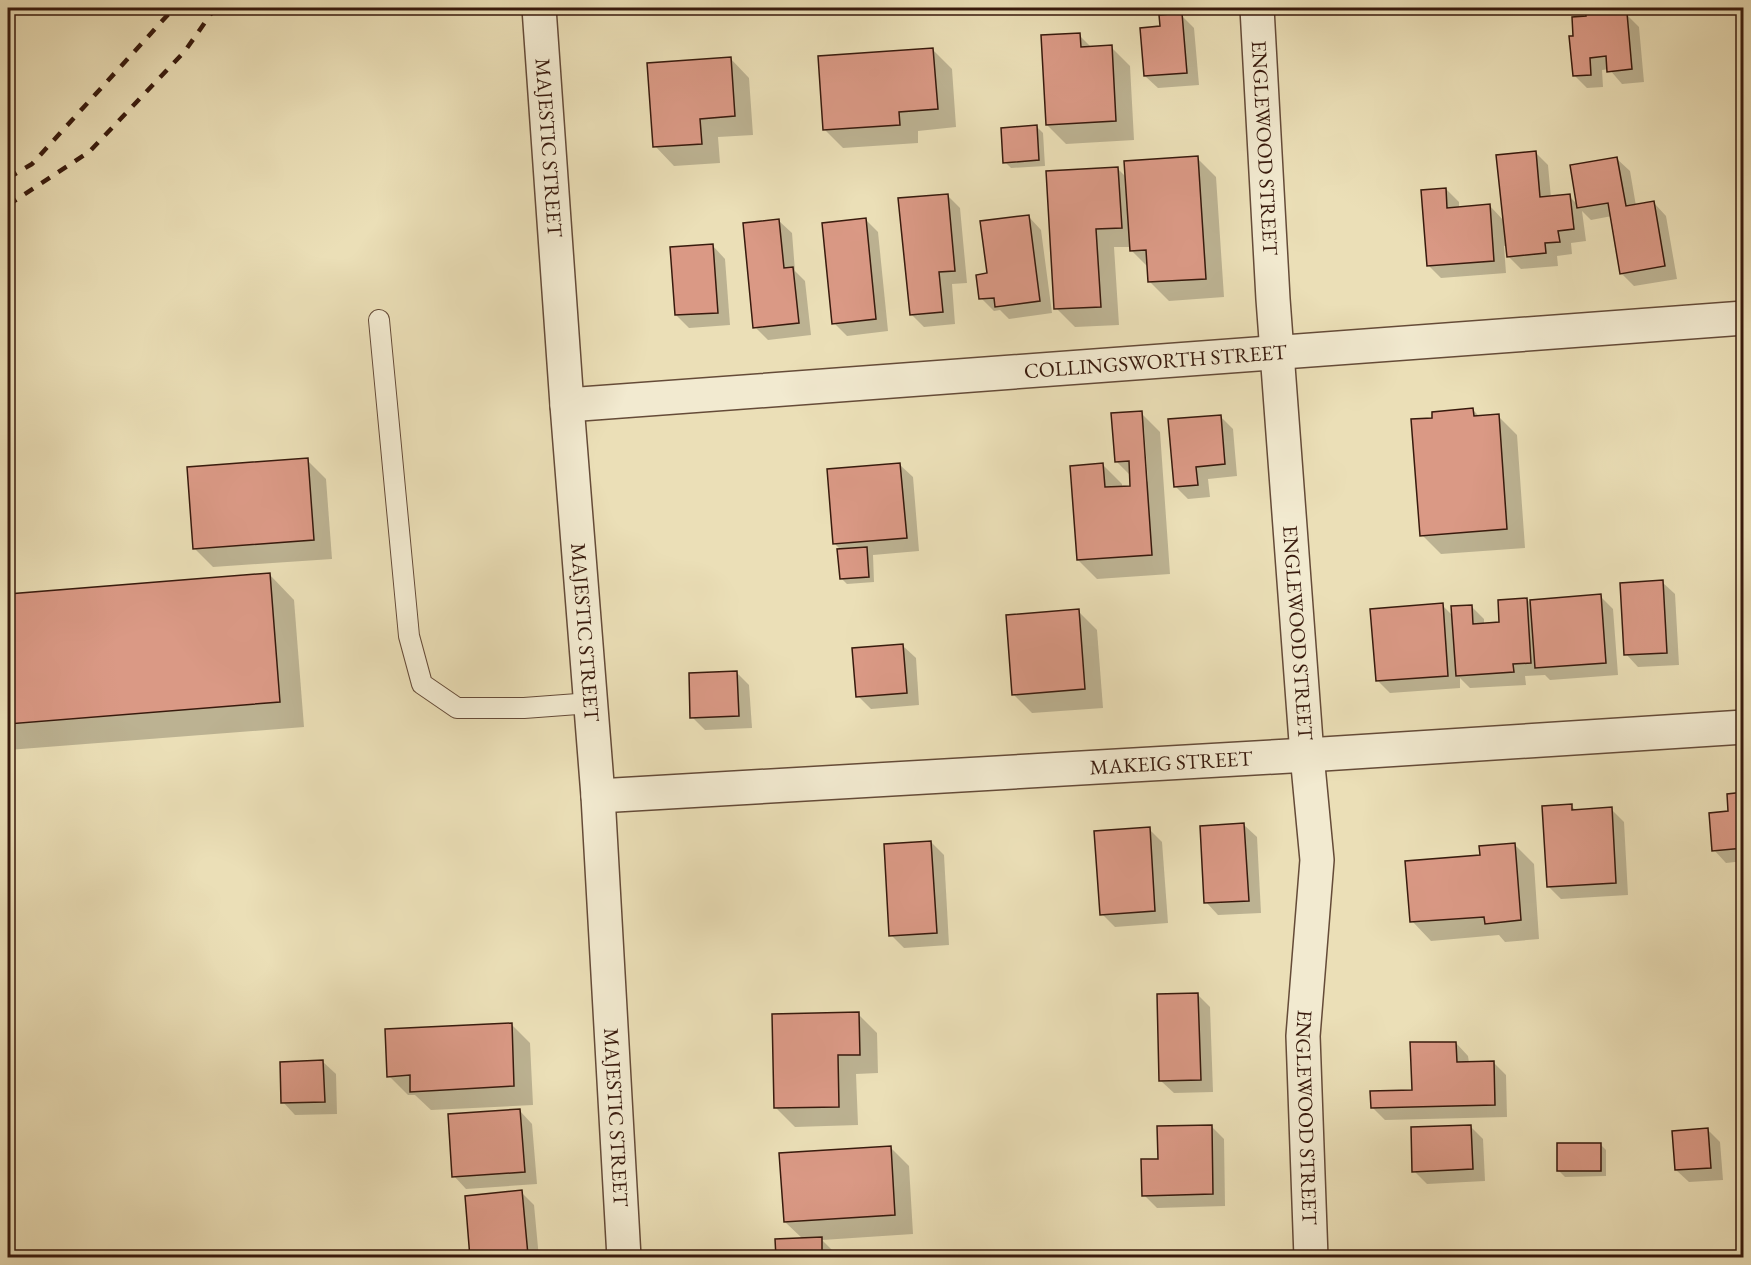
<svg xmlns="http://www.w3.org/2000/svg" width="1751" height="1265" font-family="'EB Garamond',serif">
  <rect width="100%" height="100%" fill="#ebdfb7"/>
  <filter id="stains"><feTurbulence type="fractalNoise" baseFrequency=".00333" numOctaves="4"/><feColorMatrix values="0 0 0 0 .2 0 0 0 0 .09 0 0 0 0 .02 0 0 0 .5 -.17"/></filter>
  <radialGradient id="worn" r=".72"><stop offset=".6" stop-color="#630" stop-opacity="0"/><stop offset="1" stop-color="#630" stop-opacity=".3"/></radialGradient>
  <g fill="#0003" fill-rule="evenodd">
    <polygon points="1587,8 1615,8 1622,15 1626,14 1639,27 1644,82 1622,84 1609,69 1602,70 1603,87 1587,88 1574,75 1575,38 1588,17"/>
    <polygon points="1181,15 1194,28 1199,85 1158,88 1145,76 1161,28"/>
    <polygon points="1079,35 1092,48 1111,47 1130,66 1134,140 1066,144 1047,125"/>
    <polygon points="933,50 952,69 956,127 918,131 918,143 843,148 824,129"/>
    <polygon points="730,58 749,78 753,135 718,137 720,163 674,166 655,146"/>
    <polygon points="1037,127 1043,133 1045,166 1011,168 1005,162"/>
    <polygon points="1535,152 1548,165 1551,198 1569,196 1578,205 1617,159 1630,171 1636,206 1654,203 1666,216 1677,279 1634,286 1621,273 1612,216 1591,220 1582,211 1586,241 1571,243 1572,254 1557,256 1558,266 1521,269 1508,256 1507,246 1504,246 1506,273 1441,278 1428,265 1446,189 1459,202 1459,208 1490,206 1504,221"/>
    <polygon points="1197,158 1216,177 1224,297 1169,301 1150,282 1149,268 1131,250 1131,247 1114,247 1119,325 1075,327 1056,308 1117,168 1126,177"/>
    <polygon points="947,195 960,208 967,283 952,284 955,324 924,327 911,314"/>
    <polygon points="1029,217 1041,230 1052,313 1009,319 1000,310 994,311 981,298 989,274"/>
    <polygon points="866,220 878,232 888,331 847,336 834,323"/>
    <polygon points="779,221 792,233 795,271 805,281 811,335 768,340 755,327"/>
    <polygon points="713,246 725,259 730,325 689,328 676,315"/>
    <polygon points="1473,410 1480,417 1498,416 1517,435 1525,548 1441,554 1422,535 1434,419"/>
    <path d="M1141,413L1160,432L1170,574L1097,579L1078,560L1103,465L1122,484V488H1132L1131,476L1116,461ZM1144,427L1148,482L1145,479L1141,428Z"/>
    <polygon points="1220,416 1233,429 1237,476 1208,479 1210,497 1188,499 1175,486"/>
    <polygon points="307,460 326,479 332,559 213,567 194,548"/>
    <polygon points="900,465 913,477 919,551 873,555 874,582 847,584 841,578 841,550 835,544"/>
    <polygon points="270,575 294,600 304,727 8,750 8,595"/>
    <polygon points="1662,582 1675,594 1679,665 1638,667 1626,654"/>
    <polygon points="1600,596 1613,609 1618,675 1550,680 1545,675 1525,676 1526,685 1470,688 1460,678 1460,688 1390,693 1378,681 1442,605 1453,616 1471,606 1484,619 1484,625 1501,623 1527,599 1532,605"/>
    <polygon points="1078,611 1097,630 1103,708 1032,713 1013,694"/>
    <polygon points="903,646 916,658 919,705 871,709 858,696"/>
    <polygon points="736,672 749,685 752,728 705,730 692,717"/>
    <polygon points="1744,794 1744,861 1726,863 1714,850 1730,813"/>
    <polygon points="1571,806 1577,811 1611,809 1624,822 1628,895 1561,899 1548,886"/>
    <polygon points="1244,825 1257,837 1261,913 1218,915 1206,902"/>
    <polygon points="1149,829 1162,842 1168,923 1115,927 1102,914"/>
    <polygon points="931,842 944,855 949,945 904,948 891,935"/>
    <polygon points="1515,845 1534,864 1539,939 1505,942 1499,935 1431,941 1412,921 1481,857"/>
    <polygon points="1742,927 1744,927 1744,956"/>
    <polygon points="1198,995 1210,1007 1213,1092 1174,1093 1161,1081"/>
    <polygon points="858,1014 877,1033 878,1073 856,1074 858,1125 795,1127 776,1108"/>
    <polygon points="511,1024 530,1043 533,1105 431,1110 415,1095 408,1095 389,1076"/>
    <polygon points="1456,1043 1468,1056 1469,1063 1493,1062 1506,1075 1507,1117 1385,1120 1372,1107 1413,1092"/>
    <polygon points="323,1062 336,1074 337,1114 295,1115 283,1102"/>
    <polygon points="520,1111 532,1124 537,1184 466,1189 454,1176"/>
    <polygon points="1211,1126 1224,1139 1225,1206 1157,1208 1144,1195"/>
    <polygon points="1470,1126 1483,1139 1485,1181 1427,1184 1414,1171"/>
    <polygon points="1708,1130 1720,1142 1723,1180 1689,1182 1676,1170"/>
    <polygon points="1600,1144 1606,1150 1606,1176 1565,1177 1559,1171"/>
    <polygon points="890,1147 909,1166 913,1234 822,1240 834,1252 834,1258 777,1258 803,1239 785,1222"/>
    <polygon points="521,1192 534,1205 539,1258 472,1258"/>
  </g>
  <g fill="#da9985" stroke="#381a0d" stroke-width="1.5">
    <polygon points="1585,8 1610,8 1610,14 1627,13 1632,69 1607,72 1606,56 1590,58 1591,75 1573,76 1569,36 1573,36 1572,17 1586,16"/>
    <polygon points="1182,13 1187,73 1144,76 1140,28 1160,26 1159,15"/>
    <polygon points="1080,33 1081,47 1112,45 1116,121 1046,125 1041,35"/>
    <polygon points="933,48 938,109 899,112 900,125 823,130 818,56"/>
    <polygon points="731,57 735,116 700,119 702,144 653,147 647,63"/>
    <polygon points="1037,125 1039,160 1003,163 1001,128"/>
    <polygon points="1536,151 1540,197 1570,194 1574,229 1558,231 1560,242 1545,243 1546,253 1507,257 1496,155"/>
    <polygon points="1198,156 1206,279 1148,282 1146,250 1130,251 1124,161"/>
    <polygon points="1617,157 1626,206 1654,201 1665,266 1620,274 1608,203 1577,208 1570,165"/>
    <polygon points="1118,167 1122,228 1096,229 1101,307 1054,309 1046,171"/>
    <polygon points="1446,188 1447,208 1490,204 1494,261 1427,266 1421,190"/>
    <polygon points="948,194 955,271 939,272 943,312 910,315 898,198"/>
    <polygon points="1029,215 1040,301 995,307 994,298 979,299 976,275 987,273 980,221"/>
    <polygon points="866,218 876,319 832,324 822,223"/>
    <polygon points="779,219 784,268 793,267 799,323 753,328 743,223"/>
    <polygon points="713,244 718,313 675,315 670,247"/>
    <polygon points="1473,408 1474,416 1499,414 1507,529 1420,536 1411,419 1432,418 1432,412"/>
    <polygon points="1142,411 1152,555 1077,560 1070,466 1103,463 1105,487 1130,486 1129,461 1115,462 1111,413"/>
    <polygon points="1221,415 1225,464 1196,467 1198,485 1174,487 1168,419"/>
    <polygon points="308,458 314,540 193,549 187,467"/>
    <polygon points="900,463 907,538 833,544 827,469"/>
    <polygon points="867,547 869,577 840,579 837,549"/>
    <polygon points="270,573 280,702 8,724 8,594"/>
    <polygon points="1663,580 1667,653 1624,655 1620,583"/>
    <polygon points="1601,594 1606,663 1535,668 1530,600"/>
    <polygon points="1527,598 1531,663 1513,664 1514,672 1456,676 1451,606 1472,605 1473,624 1499,622 1498,600"/>
    <polygon points="1443,603 1448,676 1376,681 1370,609"/>
    <polygon points="1079,609 1085,689 1012,695 1006,615"/>
    <polygon points="903,644 907,693 856,697 852,648"/>
    <polygon points="737,671 739,716 690,718 689,673"/>
    <polygon points="1744,792 1744,848 1712,851 1709,813 1728,811 1727,794"/>
    <polygon points="1572,804 1572,810 1612,807 1616,883 1547,887 1542,806"/>
    <polygon points="1244,823 1249,901 1204,903 1200,826"/>
    <polygon points="1150,827 1155,911 1100,915 1094,831"/>
    <polygon points="931,841 937,933 889,936 884,844"/>
    <polygon points="1515,843 1521,920 1485,924 1484,917 1410,922 1405,861 1480,855 1479,846"/>
    <polygon points="1198,993 1201,1080 1159,1081 1157,994"/>
    <polygon points="859,1012 860,1055 838,1055 839,1107 774,1108 772,1014"/>
    <polygon points="512,1023 514,1086 410,1092 410,1075 387,1077 385,1029"/>
    <polygon points="1410,1042 1456,1042 1457,1062 1494,1061 1495,1105 1371,1108 1370,1091 1412,1090"/>
    <polygon points="323,1060 325,1102 281,1103 280,1062"/>
    <polygon points="520,1109 525,1172 452,1177 448,1114"/>
    <polygon points="1212,1125 1213,1194 1142,1196 1141,1159 1158,1159 1157,1126"/>
    <polygon points="1471,1125 1473,1169 1412,1172 1411,1127"/>
    <polygon points="1708,1128 1711,1168 1675,1170 1672,1131"/>
    <rect x="1557" y="1143" width="44" height="28"/>
    <polygon points="891,1146 895,1215 784,1222 779,1153"/>
    <polygon points="522,1190 528,1255 470,1258 465,1196"/>
    <polygon points="822,1237 822,1258 776,1258 775,1239"/>
  </g>
  <g fill="none" stroke-linecap="round" stroke-linejoin="round">
    <g stroke="#654b38" stroke-width="22">
      <polyline id="service" points="379,320 409,636 422,684 457,708 524,708 591,703"/>
    </g>
    <g stroke="#654b38" stroke-width="36">
      <g id="minor">
        <path id="s1" d="M1257,8L1273,299L1307,755L1317,860L1303,1036L1311,1258"/>
        <path id="s2" d="M598,796L1307,755L1744,727"/>
      </g>
    </g>
    <g stroke="#654b38" stroke-width="36">
      <g id="tertiary">
        <path id="s3" d="M539,8L567,405L598,796L624,1258"/>
        <path id="s4" d="M567,405L1744,318"/>
      </g>
    </g>
    <use href="#service" stroke="#f2ead0" stroke-width="20"/>
    <use href="#minor" stroke="#f2ead0" stroke-width="33"/>
    <use href="#tertiary" stroke="#f2ead0" stroke-width="33"/>
    <g stroke="#381a0d" stroke-width="4.5" stroke-dasharray="10 10" stroke-linecap="butt">
      <polyline points="8,178 32,164 174,8"/>
      <polyline points="8,205 89,152 185,51 215,8"/>
    </g>
  </g>
  <g text-anchor="middle" stroke-width="4.5" stroke-linejoin="round" paint-order="stroke">
    <g font-size="21" fill="#381a0d" stroke="#f2ead0">
      <text dy="7" stroke="none"><textPath href="#s3" startOffset="140">MAJESTIC STREET</textPath></text>
      <text dy="7" stroke="none"><textPath href="#s1" startOffset="140">ENGLEWOOD STREET</textPath></text>
      <text dy="7" stroke="none"><textPath href="#s4" startOffset="590">COLLINGSWORTH STREET</textPath></text>
      <text dy="7" stroke="none"><textPath href="#s3" startOffset="626">MAJESTIC STREET</textPath></text>
      <text dy="7" stroke="none"><textPath href="#s1" startOffset="626">ENGLEWOOD STREET</textPath></text>
      <text dy="7" stroke="none"><textPath href="#s2" startOffset="574">MAKEIG STREET</textPath></text>
      <text dy="7" stroke="none"><textPath href="#s3" startOffset="1112">MAJESTIC STREET</textPath></text>
      <text dy="7" stroke="none"><textPath href="#s1" startOffset="1112">ENGLEWOOD STREET</textPath></text>
    </g>
  </g>
  <rect width="1751" height="1265" fill="none" stroke="#ebdfb7" stroke-width="30"/>
  <rect x="9" y="9" width="1733" height="1247" fill="none" stroke="#381a0d" stroke-width="3"/>
  <rect x="15" y="15" width="1721" height="1235" fill="none" stroke="#381a0d" stroke-width="1.5"/>
  <rect width="100%" height="100%" filter="url(#stains)"/>
  <rect width="100%" height="100%" fill="url(#worn)"/>
</svg>
